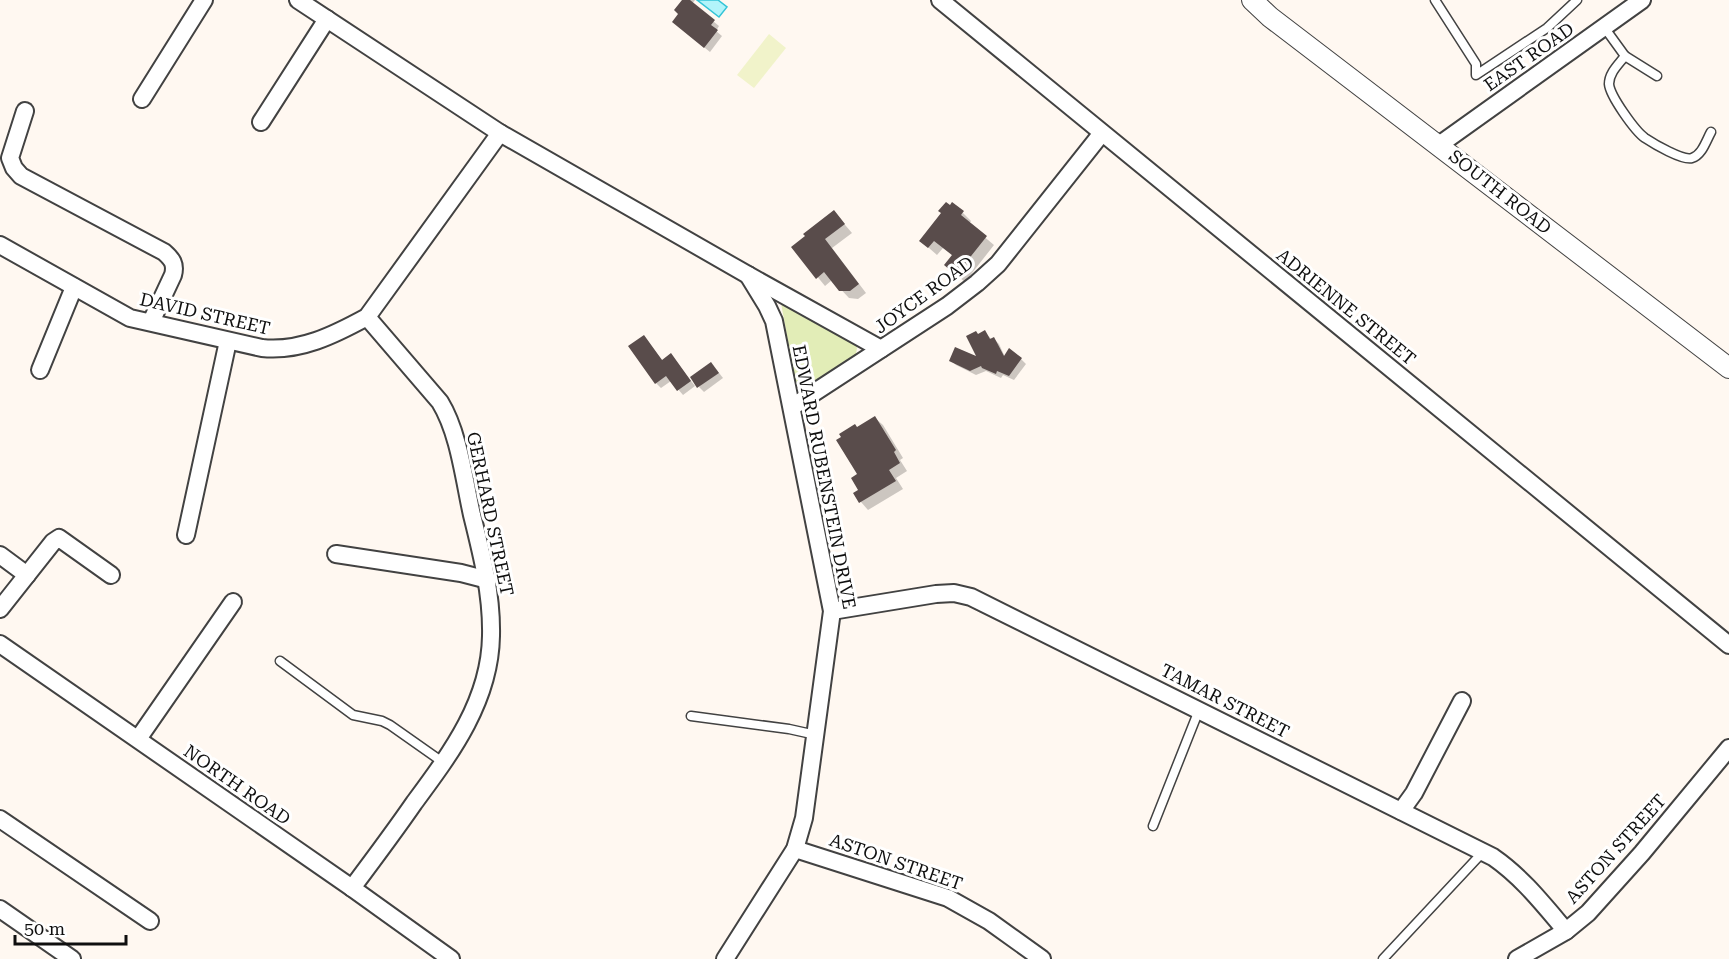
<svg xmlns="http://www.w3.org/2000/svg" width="1729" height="959" font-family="'Roboto Serif',serif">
  <rect width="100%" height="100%" fill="#fff8f1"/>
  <polygon fill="#e2edb7" points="781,303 855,342 857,348 856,354 806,386 799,387 795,380"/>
  <polygon fill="#f1f3ca" points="769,34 786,48 754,88 737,75"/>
  <polygon fill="#b2f4fa" stroke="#33c4d7" stroke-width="1.5" points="697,0 718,0 727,7 719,17"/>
  <g fill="#0003">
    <polygon points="683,0 695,0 692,4 719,26 716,31 722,36 710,52 679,27"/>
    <polygon points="834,212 852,233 832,248 866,293 858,299 849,298 832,280 825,286 793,247"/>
    <polygon points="963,213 971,221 969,224 994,245 965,282 954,273 953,256 943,248 937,255 921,241"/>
    <polygon points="985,332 992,340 994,339 999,344 1005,357 1021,359 1026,364 1014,380 1003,375 1001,378 986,371 976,375 956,365 951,360 979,359 978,335"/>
    <polygon points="644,337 663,361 671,355 695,386 683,395 671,381 661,388 656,383"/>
    <polygon points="716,369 723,378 704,392 699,387"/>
    <polygon points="875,418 883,425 903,458 900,460 907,471 896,478 903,489 868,510 861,502 855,494 860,491 857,429"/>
  </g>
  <g fill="#594c4b">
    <polygon points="682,0 690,0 715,20 711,25 718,30 704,48 672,22 678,14 674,10"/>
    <polygon points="946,202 950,205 952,202 964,211 961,215 987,236 956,275 944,265 952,255 934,241 928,248 919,241 941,213 938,211"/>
    <polygon points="834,210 845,224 825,239 859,284 850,291 839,291 824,272 816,279 791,247 805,236 803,234"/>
    <polygon points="985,330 990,339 994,337 1004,356 1009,348 1022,358 1009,376 997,371 996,374 982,368 981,366 970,371 949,361 955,347 976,356 966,336 976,331 978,334"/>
    <polygon points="644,335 662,360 671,353 691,381 677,391 666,376 655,384 628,346"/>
    <polygon points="711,362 719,373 697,388 690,377"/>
    <polygon points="875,416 896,450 894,452 900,463 889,470 896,481 859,503 853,493 858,490 851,478 857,474 836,440 841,437 839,434 855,424 857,427"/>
  </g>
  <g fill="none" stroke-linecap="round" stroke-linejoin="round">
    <g stroke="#424242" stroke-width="11">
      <g id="service">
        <polyline points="1435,0 1476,64 1476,75 1547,28 1577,0"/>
        <path d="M1604,27L1625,56C1618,65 1609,73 1609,84C1610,96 1635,131 1645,138C1654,144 1683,161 1692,158C1702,155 1706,141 1711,132"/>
        <polyline points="1625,56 1657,76"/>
        <polyline points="280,661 353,715 382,721 390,725 444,763"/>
        <polyline points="691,716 789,729 816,735"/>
        <polyline points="1153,826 1199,710"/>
        <polyline points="1383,959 1483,852"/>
      </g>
    </g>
    <g stroke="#424242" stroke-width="20">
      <g id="minor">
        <polyline points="298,0 500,133 748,275 881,349"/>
        <polyline points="940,0 1729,645"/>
        <polyline points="142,99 204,0"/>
        <path d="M25,111L10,158L14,168L21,176L164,252C172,259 176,264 173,275L151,322"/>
        <polyline points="261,122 327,19"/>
        <polyline points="1439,145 1642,0"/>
        <path d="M0,245L130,318L262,348C300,352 334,335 367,317L500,133"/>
        <polyline points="40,370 74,287"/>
        <polyline points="792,407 947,306 977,283 998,264 1102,133"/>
        <polyline points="186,535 228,341"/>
        <polyline points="336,554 461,573 488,580"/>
        <polyline points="0,555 27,575"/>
        <polyline points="0,609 53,542 59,538 111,575"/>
        <path d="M832,611L936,594L954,593L971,597L1493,857C1522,877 1543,904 1566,931"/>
        <polyline points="0,644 352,888 451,959"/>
        <polyline points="138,739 233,602"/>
        <polyline points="1401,811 1414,793 1462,701"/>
        <polyline points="0,819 150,921"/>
        <polyline points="795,849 948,898 989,921 1042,959"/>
        <path d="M352,888C373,860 394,832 414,803C451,753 490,701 491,636C492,595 482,555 472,515C464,479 459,433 440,402L367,317"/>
        <polyline points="0,909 72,959"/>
        <polyline points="725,959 795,849 804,818 832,611 774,321 767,306 748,275"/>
        <polyline points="1517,959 1566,931 1588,913 1642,853 1729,748"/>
      </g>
    </g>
    <g stroke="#424242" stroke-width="22">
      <polyline id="tertiary" points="1252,0 1270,17 1729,368"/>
    </g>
    <use href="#service" stroke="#fff" stroke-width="8"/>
    <use href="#minor" stroke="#fff" stroke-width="16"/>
    <use href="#tertiary" stroke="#fff" stroke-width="20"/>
  </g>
  <g text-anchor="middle" stroke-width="6" stroke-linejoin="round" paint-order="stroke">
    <g font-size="18" fill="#0f0f0f" stroke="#fff">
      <text transform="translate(1529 57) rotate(-35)" y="6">EAST ROAD</text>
      <text transform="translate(1500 192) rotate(38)" y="6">SOUTH ROAD</text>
      <text transform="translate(924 295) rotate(-36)" y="6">JOYCE ROAD</text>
      <text transform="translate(1346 307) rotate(39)" y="6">ADRIENNE STREET</text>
      <text transform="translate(205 314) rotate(13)" y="6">DAVID STREET</text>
      <text transform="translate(824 477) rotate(79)" y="6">EDWARD RUBENSTEIN DRIVE</text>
      <text transform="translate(490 514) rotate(78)" y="6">GERHARD STREET</text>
      <text transform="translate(1225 701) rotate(27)" y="6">TAMAR STREET</text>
      <text transform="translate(237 785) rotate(35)" y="6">NORTH ROAD</text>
      <text transform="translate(1616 849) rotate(-48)" y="6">ASTON STREET</text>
      <text transform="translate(896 862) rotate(19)" y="6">ASTON STREET</text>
    </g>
  </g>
  <path d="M15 935v9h111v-9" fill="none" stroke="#0f0f0f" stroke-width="3"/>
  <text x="24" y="935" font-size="18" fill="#0f0f0f" stroke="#ffffff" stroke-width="4.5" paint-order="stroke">50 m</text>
</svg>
